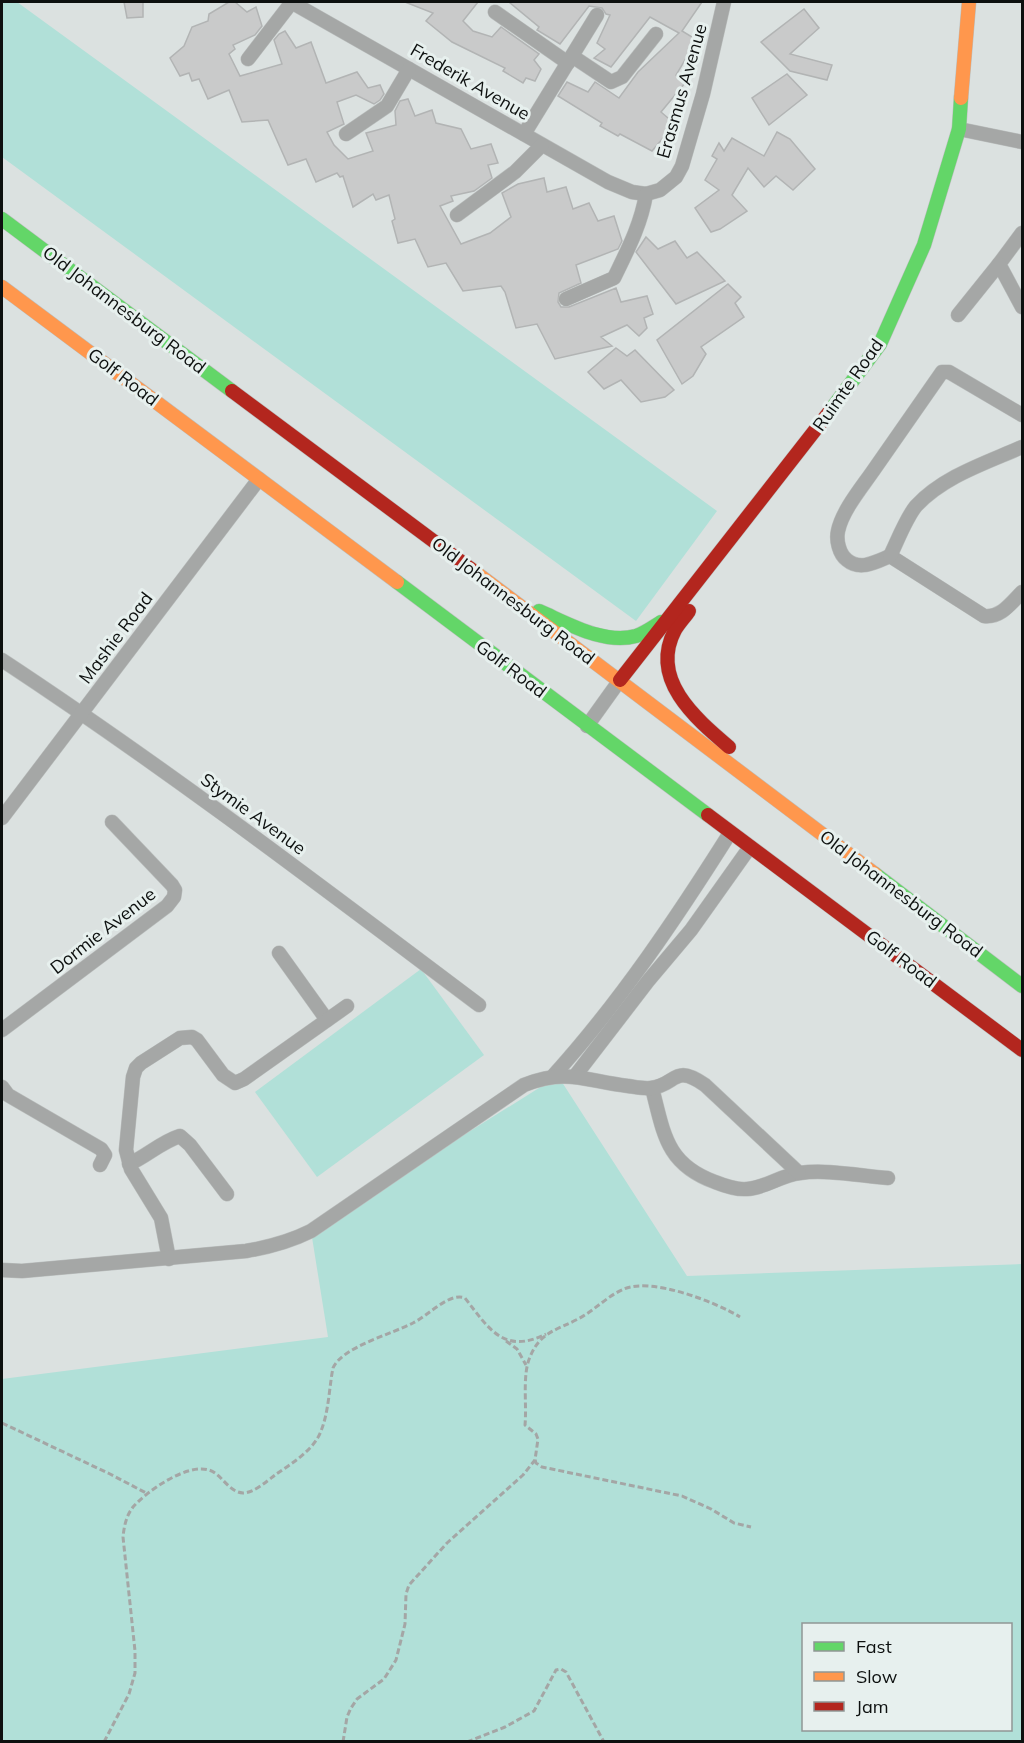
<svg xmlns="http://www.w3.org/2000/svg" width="1024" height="1743" font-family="Mulish,sans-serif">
  <rect width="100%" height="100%" fill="#dbe1e0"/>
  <g fill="#b1e0d8" fill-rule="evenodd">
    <polygon points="2,2 17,2 717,511 636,621 2,157"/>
    <polygon points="421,969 484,1055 317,1177 255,1092"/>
    <path d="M558,1076L687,1276L1022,1264V1741H2V1379L328,1337L311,1231ZM804,1624H1010V1730H804Z"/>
  </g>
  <g fill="#c9caca" stroke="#b2b4b4" stroke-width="1.5">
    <polygon points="124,2 143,2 143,17 127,18"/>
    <polygon points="229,2 235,2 247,12 256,7 262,26 255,35 233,45 235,49 229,54 240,76 282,64 274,40 279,34 285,31 296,48 311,42 326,83 357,72 368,88 380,85 384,94 380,100 374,104 356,95 337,102 344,124 327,132 334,145 348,159 373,151 366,133 396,125 395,111 400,101 408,99 415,116 432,110 436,123 461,129 471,149 491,144 498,163 488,165 492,178 474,191 451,196 453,201 440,206 461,244 490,233 511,217 502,193 518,184 544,178 547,192 566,187 573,209 589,203 598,221 614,216 622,241 618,249 576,265 581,283 559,293 558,302 561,307 569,307 616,288 621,302 647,296 653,314 644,318 647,328 639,336 627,325 601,337 612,346 555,359 537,324 516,328 505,292 501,286 463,291 446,263 428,267 415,239 398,243 392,221 395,219 389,195 376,200 373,194 353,207 343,176 340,177 337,173 316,182 306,159 288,165 268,120 242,122 229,90 208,99 199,79 192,81 189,73 180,76 170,58 184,46 192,27 208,21 209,14"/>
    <polygon points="405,2 478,2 463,21 473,31 492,37 501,27 539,54 534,60 541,69 535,81 526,78 523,83 503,71 505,68 452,42 426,21 433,13"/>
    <polygon points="509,2 702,2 682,31 697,40 676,75 685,83 661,112 675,124 652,151 620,134 618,136 600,126 602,123 558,96 567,82 588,92 595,82 619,98 638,72 679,33 650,17 611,67 594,58 605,49 597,43 610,15 606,14 602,8 589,6 560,44 537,30 539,27"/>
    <polygon points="804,9 819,28 790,54 832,65 827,80 790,71 761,42"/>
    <polygon points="787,74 807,95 769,125 752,98"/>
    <polygon points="777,132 790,139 815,169 793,190 776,176 764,187 748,168 732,195 747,211 720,229 711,232 695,208 719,190 705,180 717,159 712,156 719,143 724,151 732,138 764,156"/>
    <polygon points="646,237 658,249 675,241 687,258 697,252 725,281 676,304 636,252"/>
    <polygon points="728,284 741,297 735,303 744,317 701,347 706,354 693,376 682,384 657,340"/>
    <polygon points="616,348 627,356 635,350 674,390 665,397 641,402 621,380 604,389 588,372"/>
  </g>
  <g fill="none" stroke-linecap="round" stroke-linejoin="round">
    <g stroke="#bbbfbe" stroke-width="15">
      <g id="street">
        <polyline points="291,2 608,182 632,192 646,194 660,190 676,177 682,166 703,94 724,2"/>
        <polyline points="495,12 568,63"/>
        <polyline points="572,56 611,82 622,77 656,34"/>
        <polyline points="248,59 292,2"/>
        <polyline points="959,129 1022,142"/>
        <polyline points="346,134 387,106 409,69"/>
        <polyline points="524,134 597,15"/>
        <polyline points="457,215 515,172 542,145"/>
        <polyline points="1022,233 999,264 1022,307"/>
        <path d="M566,299L614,278C627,251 641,225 646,194"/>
        <polyline points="958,315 999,264"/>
        <path d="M1022,415L949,372H942C919,405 896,438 873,471C862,487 842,511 838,531C836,540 839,554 847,560C860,571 876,562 890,556L984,616C1001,618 1011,603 1022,592"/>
        <path d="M890,556C897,542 906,518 916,506C944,476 986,463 1022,447"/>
        <path d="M2,660C166,768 322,887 479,1005"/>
        <polyline points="587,726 620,680"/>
        <polyline points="2,818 259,479"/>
        <polyline points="279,953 327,1020"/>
        <polyline points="2,1030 167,906 174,897 175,890 172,885 112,822"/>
        <path d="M553,1076C620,1002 677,917 730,833"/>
        <polyline points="575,1076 648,981 691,930 750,847"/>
        <polyline points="2,1087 8,1095 101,1149 105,1155 100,1165"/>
        <path d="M652,1088C664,1134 666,1164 715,1182C725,1186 736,1190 747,1189C766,1188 781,1175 800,1173C826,1169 861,1176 888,1178"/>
        <path d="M129,1164C147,1156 161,1142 180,1136L190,1145L227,1194"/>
        <polyline points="169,1259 161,1218 131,1169 126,1150 133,1077 136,1068 141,1063 180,1038 192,1037 197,1040 223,1075 235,1083 244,1079 347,1006"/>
        <path d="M2,1270L22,1271L246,1251C270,1247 289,1242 311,1231L524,1085C567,1068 585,1081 628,1086C635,1087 644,1089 651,1088C677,1085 673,1063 705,1085L799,1173"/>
      </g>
    </g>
    <g stroke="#bbbfbe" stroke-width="15">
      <g id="fast">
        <polyline points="2,219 232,391"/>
        <polyline points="830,411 880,344 924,245 959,129 961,98"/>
        <polyline points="397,582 708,815"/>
        <path d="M539,611C567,623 604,645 636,636C645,633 653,627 661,622"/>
        <polyline points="875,874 1022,986"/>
      </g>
    </g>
    <g stroke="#bbbfbe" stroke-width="15">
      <g id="slow">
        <polyline points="961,98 969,2"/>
        <polyline points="2,287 397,582"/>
        <polyline points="471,569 875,874"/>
      </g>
    </g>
    <g stroke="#bbbfbe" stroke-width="15">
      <g id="jam">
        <polyline points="232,391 471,569"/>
        <path d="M689,611C685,617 679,623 675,630C649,679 695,718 729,747"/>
        <polyline points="620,680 830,411"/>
        <polyline points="708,815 1022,1050"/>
      </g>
    </g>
    <g stroke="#a4a6a5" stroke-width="3" stroke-dasharray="6 3" stroke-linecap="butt">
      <polyline points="506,1341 517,1349 526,1365"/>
      <polyline points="2,1423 110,1474 148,1494"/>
      <polyline points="535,1460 536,1463 542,1467 682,1496 711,1509 734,1523 751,1527"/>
      <path d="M104,1742L129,1694L135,1673V1651L123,1537C124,1527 126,1516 133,1507C147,1491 187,1463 209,1470C222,1474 228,1492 243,1493C254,1493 267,1481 275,1475C291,1464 314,1450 321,1431C329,1411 329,1388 333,1368C342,1347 392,1334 413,1323C428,1316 449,1292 465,1298C489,1329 504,1355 546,1334"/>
      <path d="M343,1742L347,1717L351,1708L357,1699L384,1679L396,1660L405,1624L406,1594L409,1585L447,1543L523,1475L535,1460L538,1439L536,1434L525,1425C527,1405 522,1375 530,1357C540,1332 557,1330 578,1319C594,1311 607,1296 624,1289C651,1277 716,1302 740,1317"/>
      <polyline points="467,1742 505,1727 534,1711 556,1670 561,1669 566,1672 604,1742"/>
    </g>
    <use href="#street" stroke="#a5a7a6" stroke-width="14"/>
    <use href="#fast" stroke="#63d668" stroke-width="14"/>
    <use href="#slow" stroke="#ff974d" stroke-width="14"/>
    <use href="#jam" stroke="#b3261e" stroke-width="14"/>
  </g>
  <g text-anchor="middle" stroke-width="6" stroke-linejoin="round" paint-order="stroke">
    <g font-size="18" fill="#0d100f" stroke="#e7f0ee">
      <text transform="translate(470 82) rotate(30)" y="6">Frederik Avenue</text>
      <text transform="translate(682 91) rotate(-74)" y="6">Erasmus Avenue</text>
      <text transform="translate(124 310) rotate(37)" y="6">Old Johannesburg Road</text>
      <text transform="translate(123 377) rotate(37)" y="6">Golf Road</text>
      <text transform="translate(848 385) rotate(-55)" y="6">Ruimte Road</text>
      <text transform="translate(513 601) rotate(37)" y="6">Old Johannesburg Road</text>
      <text transform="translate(116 638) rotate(-53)" y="6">Mashie Road</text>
      <text transform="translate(511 669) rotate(37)" y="6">Golf Road</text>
      <text transform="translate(253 814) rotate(36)" y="6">Stymie Avenue</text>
      <text transform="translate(901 894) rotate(37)" y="6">Old Johannesburg Road</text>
      <text transform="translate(103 931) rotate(-38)" y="6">Dormie Avenue</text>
      <text transform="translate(901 959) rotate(37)" y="6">Golf Road</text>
    </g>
  </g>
  <rect width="1024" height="1743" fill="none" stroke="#0d100f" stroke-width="6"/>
  <rect x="802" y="1623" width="210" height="108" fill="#e7f0ee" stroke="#909695" stroke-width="1.5"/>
  <rect x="814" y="1642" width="30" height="9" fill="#63d668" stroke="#909695" stroke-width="1.5"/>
  <text x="856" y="1653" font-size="18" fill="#0d100f">Fast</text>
  <rect x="814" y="1672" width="30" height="9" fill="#ff974d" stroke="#909695" stroke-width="1.5"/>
  <text x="856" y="1683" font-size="18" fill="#0d100f">Slow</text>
  <rect x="814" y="1702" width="30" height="9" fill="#b3261e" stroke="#909695" stroke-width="1.5"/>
  <text x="856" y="1713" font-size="18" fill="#0d100f">Jam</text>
</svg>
